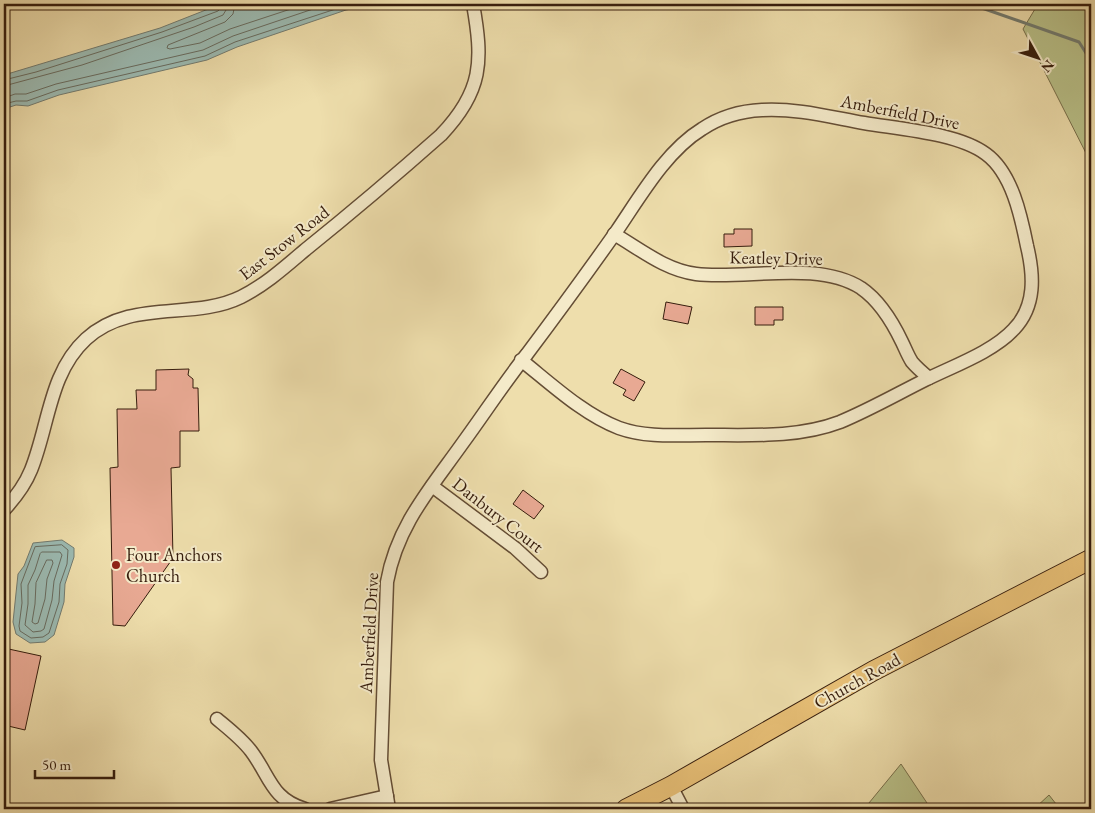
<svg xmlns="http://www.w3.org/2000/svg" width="1095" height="813" font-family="'EB Garamond',serif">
  <rect width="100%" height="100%" fill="#eedeac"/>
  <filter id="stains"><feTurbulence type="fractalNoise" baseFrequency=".004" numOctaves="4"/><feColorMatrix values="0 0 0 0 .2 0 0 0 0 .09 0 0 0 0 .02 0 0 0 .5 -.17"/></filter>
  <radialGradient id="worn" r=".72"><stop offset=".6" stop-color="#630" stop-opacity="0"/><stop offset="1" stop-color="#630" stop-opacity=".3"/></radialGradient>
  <g fill="#b9c189" stroke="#786f4b">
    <polygon points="1038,4 1091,4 1091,163 1023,29"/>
    <polygon points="901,764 931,809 864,809"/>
    <polygon points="1049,795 1060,809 1034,809"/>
  </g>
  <g fill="#9cbbb3" stroke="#737c71">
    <polygon points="221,4 377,4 346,10 237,47 207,60 59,95 28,106 16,105 4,109 4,75 160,28"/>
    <polygon points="62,540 74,548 74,557 65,584 64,602 54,635 45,642 30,643 16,634 13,622 18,574 24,566 33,543"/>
  </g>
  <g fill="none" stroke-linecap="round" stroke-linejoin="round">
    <g stroke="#696c60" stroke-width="1">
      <polyline points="235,4 233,14 225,22 168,45 167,48 170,49 200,43 230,29 306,4"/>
      <polyline points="4,80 36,72 162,32 218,11 221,8 221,4"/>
      <polyline points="4,86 82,65 194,27 223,15 226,10 227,4"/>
      <polyline points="4,98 15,94 26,94 56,84 203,50 233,36 328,4"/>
      <polyline points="4,104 16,101 27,101 58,90 205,56 235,42 351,4"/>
      <polygon points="62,545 68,550 67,564 60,584 59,602 49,633 43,637 31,638 20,631 19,626 22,603 21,584 35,547"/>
      <polygon points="42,552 60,552 62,555 54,581 52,600 44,629 41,631 33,632 25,625 28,604 28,585 35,570 40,554"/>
      <polygon points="47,560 52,560 53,563 47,579 45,599 38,623 35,624 32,622 35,604 36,583"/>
    </g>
    <polyline stroke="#737c71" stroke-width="3" points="964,4 979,7 1079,42 1091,61"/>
  </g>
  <g fill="#e8a993" stroke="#361d0d">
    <polygon points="734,229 752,229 752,246 724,247 724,234 734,234"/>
    <polygon points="666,302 692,307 688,324 663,319"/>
    <polygon points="755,307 783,307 783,320 774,320 774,325 755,325"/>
    <polygon points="189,369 188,375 193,379 193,388 198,388 199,431 180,431 180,467 171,468 173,558 125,626 113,625 110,468 118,467 117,409 137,409 136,390 156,390 156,370"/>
    <polygon points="621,369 645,382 634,401 623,395 626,390 613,383"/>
    <polygon points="523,490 544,506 534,519 513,504"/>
    <polygon points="4,648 41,656 25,730 4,725"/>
  </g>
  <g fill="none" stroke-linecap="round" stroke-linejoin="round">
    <g stroke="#644d35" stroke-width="15">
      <g id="minor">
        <path d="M614,234C640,249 665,270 696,274C745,280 817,260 861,288C880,301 892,321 902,342C905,348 908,356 912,362C917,368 923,373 929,378"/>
        <polyline points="432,486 515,548 541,572"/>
        <path d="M4,510C15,498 25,485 31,470C49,426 49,373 86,339C131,298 192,321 241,297C265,285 285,267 305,250C351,213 397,174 441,135C483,91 483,61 473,4"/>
        <path d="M217,719C229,729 242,739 251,751C270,776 271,799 305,809"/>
        <polyline points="671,786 683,809"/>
        <polyline points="330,809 387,796"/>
        <path d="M389,809L381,760L387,582C397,526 430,489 462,444C484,414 504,383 527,354C557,314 587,273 616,232C640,197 666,151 702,129C720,117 740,111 762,110C796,108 830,117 864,123C899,129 958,133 986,154C1012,173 1021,216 1027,246C1034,275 1036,306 1014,329C993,352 953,366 925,380C897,394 869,410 840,422C798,438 750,435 706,435C677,435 647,438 619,428C584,415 550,383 521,360"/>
      </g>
    </g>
    <g stroke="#361d0d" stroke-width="21">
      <polyline id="primary" points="626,809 671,786 873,671 1091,559"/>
    </g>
    <use href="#minor" stroke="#f4eac9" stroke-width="12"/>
    <use href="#primary" stroke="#e7bf76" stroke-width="19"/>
  </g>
  <circle fill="#8f2418" stroke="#f4eac9" stroke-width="2" cx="116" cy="565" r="5"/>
  <g text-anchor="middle" stroke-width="4" stroke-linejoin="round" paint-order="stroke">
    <g font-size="18" fill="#361d0d" stroke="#f4eac9">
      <text transform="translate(900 112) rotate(11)" y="6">Amberfield Drive</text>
      <text transform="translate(284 243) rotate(-38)" y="6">East Stow Road</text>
      <text transform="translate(776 258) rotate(1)" y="6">Keatley Drive</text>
      <text transform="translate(498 515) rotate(38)" y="6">Danbury Court</text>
      <text transform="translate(369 633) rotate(-87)" y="6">Amberfield Drive</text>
      <text transform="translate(857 681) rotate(-29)" y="6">Church Road</text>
    </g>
    <g font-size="18" fill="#361d0d" stroke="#f4eac9" text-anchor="start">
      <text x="126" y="561">Four Anchors<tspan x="126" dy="21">Church</tspan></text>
    </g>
  </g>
  <rect width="1095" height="813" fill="none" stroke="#eedeac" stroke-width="20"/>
  <rect x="5" y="5" width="1085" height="803" fill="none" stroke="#361d0d" stroke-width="2.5"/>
  <rect x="10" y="10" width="1075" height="793" fill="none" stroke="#361d0d"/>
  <g transform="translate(1038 58) rotate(130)" stroke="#f4eac9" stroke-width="4" paint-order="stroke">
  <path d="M0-4L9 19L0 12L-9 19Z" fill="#361d0d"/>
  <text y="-8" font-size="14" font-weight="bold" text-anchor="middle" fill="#361d0d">N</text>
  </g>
  <path d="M35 770v8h79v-8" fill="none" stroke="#361d0d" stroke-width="2.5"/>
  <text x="42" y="770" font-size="15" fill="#361d0d" stroke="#f4eac9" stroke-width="4" paint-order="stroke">50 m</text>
  <rect width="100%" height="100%" filter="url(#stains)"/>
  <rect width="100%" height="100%" fill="url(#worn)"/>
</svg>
